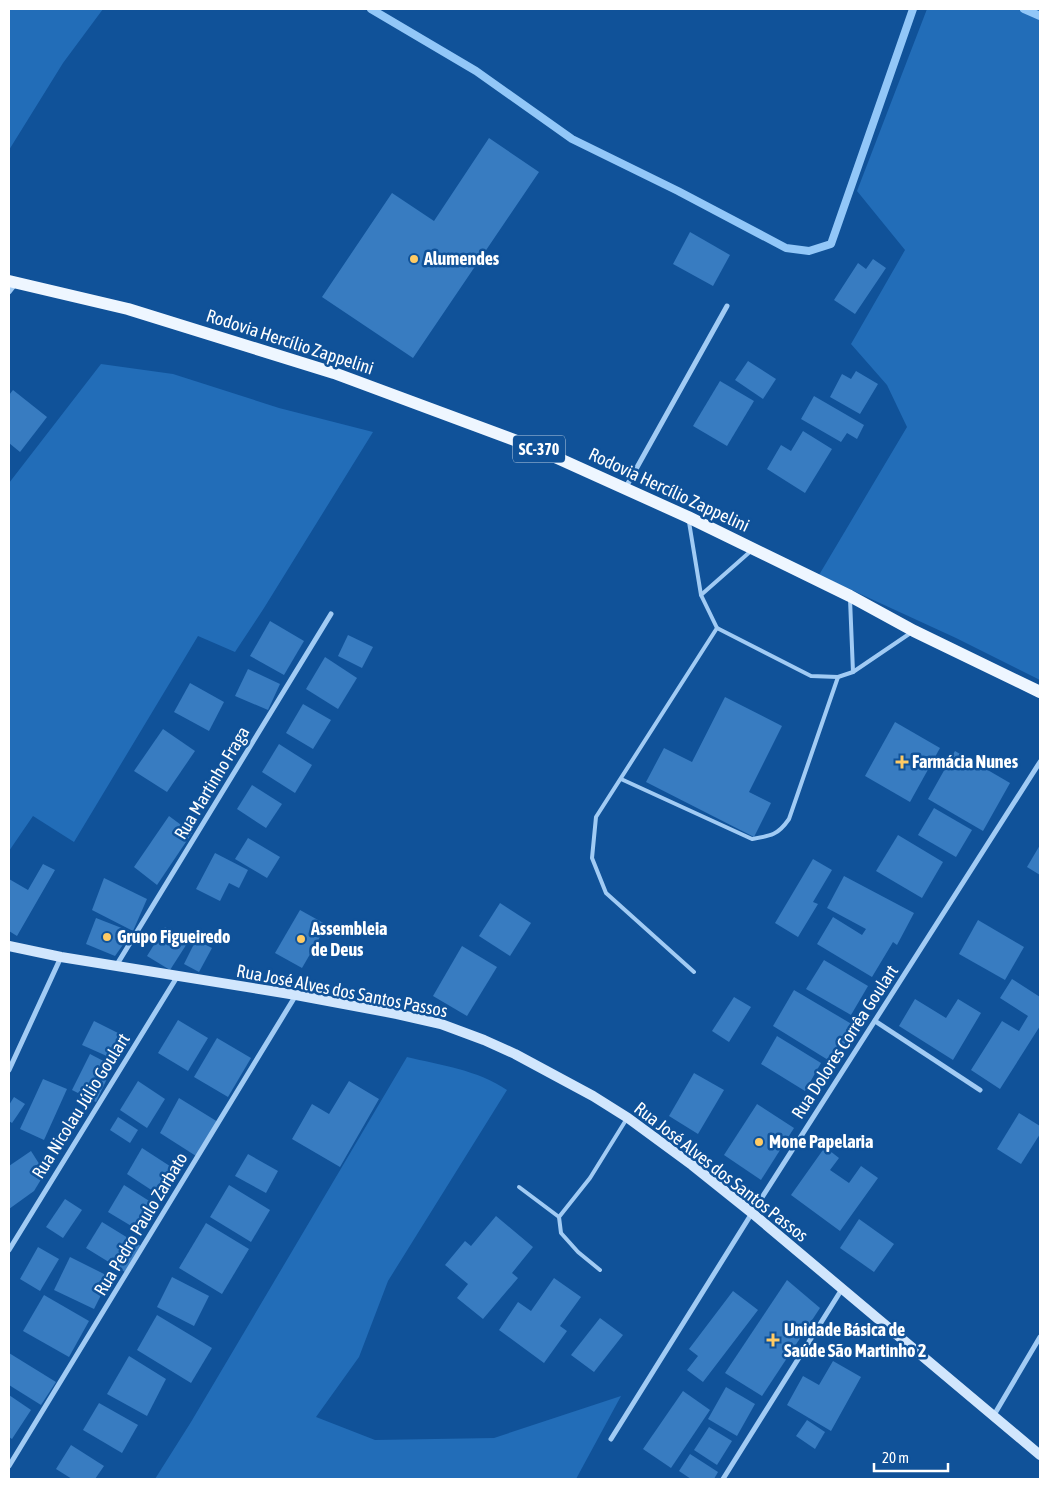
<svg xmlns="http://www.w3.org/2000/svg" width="1049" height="1488" font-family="'Asap Condensed',sans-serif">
  <rect width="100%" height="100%" fill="#105299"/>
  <g fill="#226db8">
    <polygon points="9,9 103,9 63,63 9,150"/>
    <polygon points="927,9 1040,9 1040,680 956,638 819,575 907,427 887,385 851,344 905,250 857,191"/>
    <polygon points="101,364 173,374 279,408 373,432 264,608 235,652 198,636 74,842 33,816 9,851 9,483"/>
    <path d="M407,1057C440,1065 478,1070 507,1090L388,1281L359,1357L316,1417L375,1440L494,1438L621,1396L576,1479H155L191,1422Z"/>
  </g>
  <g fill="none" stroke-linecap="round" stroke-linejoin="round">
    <g stroke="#92c7f8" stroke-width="8">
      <polyline points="371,9 476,71 572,139 678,191 786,248 809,251 831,244 913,9"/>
      <polyline points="1024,9 1040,16"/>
    </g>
  </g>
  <g fill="#387cc1">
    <polygon points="489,138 539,172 413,358 322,297 392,193 434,221"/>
    <polygon points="690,232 730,255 713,286 673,264"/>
    <polygon points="873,259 886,268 855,314 834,300 858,263 866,269"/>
    <polygon points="748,361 776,379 763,399 735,380"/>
    <polygon points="856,371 878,384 860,414 830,397 842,374 851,379"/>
    <polygon points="720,381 754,401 727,446 693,426"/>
    <polygon points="13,390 47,417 20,452 9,443 9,395"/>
    <polygon points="814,396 864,425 857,439 847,433 841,442 801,419"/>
    <polygon points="803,431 832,449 805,493 767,469 781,445 791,451"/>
    <polygon points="270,621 304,641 284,675 250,656"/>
    <polygon points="348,635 373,647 362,668 338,656"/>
    <polygon points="325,657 357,678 338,709 306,689"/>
    <polygon points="248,669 280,684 268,710 235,696"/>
    <polygon points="190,683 224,702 209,731 174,712"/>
    <polygon points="725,697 782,726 749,792 771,803 754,837 646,782 664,748 692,762"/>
    <polygon points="303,704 331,720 313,749 286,733"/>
    <polygon points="895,722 940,748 910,802 865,776"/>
    <polygon points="163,729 195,751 167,792 134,771"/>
    <polygon points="279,744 312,765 295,793 262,772"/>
    <polygon points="955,751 1010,783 983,831 928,799"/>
    <polygon points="252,785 282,804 266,828 237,809"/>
    <polygon points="934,808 972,830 956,857 918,835"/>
    <polygon points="169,816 192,833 157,885 134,867"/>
    <polygon points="898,835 943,862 922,898 876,871"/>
    <polygon points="248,838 280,857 267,878 235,859"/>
    <polygon points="1040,845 1040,875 1027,867"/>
    <polygon points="215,853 248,870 239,888 229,883 220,901 196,889"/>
    <polygon points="813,859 832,870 813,902 818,904 798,937 775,923"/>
    <polygon points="43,864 55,870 17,936 9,931 9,879 28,890"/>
    <polygon points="844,876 914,913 897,945 893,942 872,977 817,944 833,917 862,935 866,929 827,908"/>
    <polygon points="104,878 147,899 133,931 92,910"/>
    <polygon points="500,903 531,923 510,956 479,936"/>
    <polygon points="300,910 327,925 302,968 275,953"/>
    <polygon points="96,918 132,932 115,956 86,944"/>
    <polygon points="978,920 1024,947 1005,980 959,954"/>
    <polygon points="165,927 188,942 170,970 147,956"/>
    <polygon points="196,940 212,948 199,972 184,964"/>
    <polygon points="462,946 497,967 467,1016 433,996"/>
    <polygon points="824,960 868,986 851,1015 806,989"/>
    <polygon points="1012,979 1040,997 1040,1026 1000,1089 971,1070 1002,1021 1019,1031 1028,1016 1000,998"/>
    <polygon points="794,990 855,1026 833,1063 773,1026"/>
    <polygon points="734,997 751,1007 729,1042 712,1031"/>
    <polygon points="915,999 946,1018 958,999 981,1013 953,1060 899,1026"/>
    <polygon points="178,1020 208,1038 188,1071 158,1053"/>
    <polygon points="94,1021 132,1040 118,1061 82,1045"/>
    <polygon points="777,1036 821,1063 805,1091 761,1064"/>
    <polygon points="217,1038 251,1058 228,1097 194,1077"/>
    <polygon points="90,1054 113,1066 96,1102 72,1090"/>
    <polygon points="694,1073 724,1090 698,1134 669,1116"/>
    <polygon points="43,1079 67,1089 44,1140 20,1129"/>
    <polygon points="138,1081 165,1099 147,1128 120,1110"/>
    <polygon points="349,1081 379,1099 340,1167 292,1139 312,1104 329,1114"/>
    <polygon points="14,1097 25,1104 12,1123 9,1121 9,1105"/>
    <polygon points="179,1098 218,1122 196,1156 160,1133"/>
    <polygon points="757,1104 794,1128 761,1180 724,1155"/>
    <polygon points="1019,1113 1040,1126 1040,1134 1021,1164 997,1149"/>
    <polygon points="118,1117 138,1130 130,1143 110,1130"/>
    <polygon points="825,1147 839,1158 830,1170 849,1183 861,1166 878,1178 840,1231 791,1195"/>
    <polygon points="142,1148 179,1172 162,1197 127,1174"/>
    <polygon points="31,1151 45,1173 34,1191 9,1209 9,1166"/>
    <polygon points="248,1154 278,1171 266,1193 235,1176"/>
    <polygon points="124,1185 154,1204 138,1230 108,1212"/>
    <polygon points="229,1185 270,1210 251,1242 210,1217"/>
    <polygon points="65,1199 82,1210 63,1238 46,1227"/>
    <polygon points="496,1216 533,1247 512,1273 518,1278 483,1319 457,1298 468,1284 445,1265 465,1241 471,1246"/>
    <polygon points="859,1219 894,1244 874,1272 840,1248"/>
    <polygon points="102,1222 141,1246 125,1272 86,1248"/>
    <polygon points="206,1223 249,1249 222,1294 179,1268"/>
    <polygon points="38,1247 59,1259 40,1291 20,1279"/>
    <polygon points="70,1257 110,1277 94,1309 54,1290"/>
    <polygon points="172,1277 209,1296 194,1326 157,1307"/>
    <polygon points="554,1278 581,1297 560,1326 567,1331 544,1363 499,1330 518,1302 531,1311"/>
    <polygon points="787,1280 820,1308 762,1396 725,1373"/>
    <polygon points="733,1291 758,1310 703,1382 687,1370 698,1356 689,1349"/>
    <polygon points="44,1295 89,1321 69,1357 23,1331"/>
    <polygon points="157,1315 212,1348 191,1383 137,1350"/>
    <polygon points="600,1318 623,1335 594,1372 571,1355"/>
    <polygon points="9,1353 56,1382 41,1405 9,1385"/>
    <polygon points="129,1356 166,1379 147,1416 107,1394"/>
    <polygon points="833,1361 861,1377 831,1431 787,1405 803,1376 819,1385"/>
    <polygon points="726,1387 755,1404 737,1436 708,1419"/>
    <polygon points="683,1391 710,1410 671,1468 643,1449"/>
    <polygon points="9,1395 31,1410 12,1439 9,1437"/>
    <polygon points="99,1403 138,1425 122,1453 83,1430"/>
    <polygon points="807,1420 825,1432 815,1449 796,1436"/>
    <polygon points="709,1427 732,1441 717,1465 694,1450"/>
    <polygon points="71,1445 104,1466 95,1479 72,1479 56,1469"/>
    <polygon points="690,1454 718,1472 714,1479 691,1479 679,1471"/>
  </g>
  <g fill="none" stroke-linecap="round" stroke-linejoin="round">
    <g stroke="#a1cbf4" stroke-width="4">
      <polyline points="689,522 701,595 717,628 811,676 838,677 853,672 912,632"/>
      <polyline points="701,595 752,550"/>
      <polyline points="850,599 853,672"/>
      <path d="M621,779L752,839C771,836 778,835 789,819L838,677"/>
      <polyline points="694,972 606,893 592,858 596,817 717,628"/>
      <polyline points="519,1187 559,1217"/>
      <polyline points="600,1270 578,1252 561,1233 559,1217 590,1178 626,1120"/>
    </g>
    <g stroke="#a1cbf4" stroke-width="5">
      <polyline points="9,292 16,283"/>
      <polyline points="626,487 727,306"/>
      <polyline points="116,966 331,614"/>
      <polyline points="875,1021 980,1090"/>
      <polyline points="9,1070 61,957"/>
      <polyline points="9,1250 177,977"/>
      <polyline points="994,1415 1040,1337"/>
      <polyline points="611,1439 752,1213 1040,762"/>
      <polyline points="9,1466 296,995"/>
      <polyline points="723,1479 842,1289"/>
    </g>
    <polyline stroke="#d1e6fd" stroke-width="10" points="9,946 61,957 296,995 397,1014 441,1024 484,1040 515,1054 593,1096 628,1118 692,1165 752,1213 1040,1455"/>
    <polyline stroke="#eef6ff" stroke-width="12" points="9,281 128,309 334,373 533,447 688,517 850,596 914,631 1040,692"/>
  </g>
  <g fill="#ffcb64" stroke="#105299" stroke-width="2">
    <circle cx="414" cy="259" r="5"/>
    <path d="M899.5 754.5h5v5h5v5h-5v5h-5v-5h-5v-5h5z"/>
    <circle cx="107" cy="937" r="5"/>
    <circle cx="301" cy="939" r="5"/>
    <circle cx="759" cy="1142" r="5"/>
    <path d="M770.5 1332.5h5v5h5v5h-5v5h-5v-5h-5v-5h5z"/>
  </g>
  <g text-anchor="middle" stroke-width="5" stroke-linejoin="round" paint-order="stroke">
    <rect fill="#105299" stroke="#b7cbe0" stroke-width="1" x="513" y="435.5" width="52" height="27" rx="4"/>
    <g font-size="16" font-weight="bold" fill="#fff">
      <text x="539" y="455">SC-370</text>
    </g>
    <g font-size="18" font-weight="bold" fill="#fff" stroke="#105299" text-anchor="start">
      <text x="424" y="265">Alumendes</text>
      <text x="912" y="768">Farmácia Nunes</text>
      <text x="311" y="935">Assembleia<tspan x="311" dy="21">de Deus</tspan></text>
      <text x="117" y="943">Grupo Figueiredo</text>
      <text x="769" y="1148">Mone Papelaria</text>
      <text x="784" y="1336">Unidade Básica de<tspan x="784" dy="21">Saúde São Martinho 2</tspan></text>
    </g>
    <g font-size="18" fill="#fff" stroke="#105299">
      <text transform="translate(290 342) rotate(18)" y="6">Rodovia Hercílio Zappelini</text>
      <text transform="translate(669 490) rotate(25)" y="6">Rodovia Hercílio Zappelini</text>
      <text transform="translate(212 783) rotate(-59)" y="6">Rua Martinho Fraga</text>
      <text transform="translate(342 991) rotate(11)" y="6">Rua José Alves dos Santos Passos</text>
      <text transform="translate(845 1042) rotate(-57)" y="6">Rua Dolores Corrêa Goulart</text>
      <text transform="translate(81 1106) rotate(-58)" y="6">Rua Nicolau Júlio Goulart</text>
      <text transform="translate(721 1172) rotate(38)" y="6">Rua José Alves dos Santos Passos</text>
      <text transform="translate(141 1224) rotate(-59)" y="6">Rua Pedro Paulo Zarbato</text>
    </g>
  </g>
  <rect width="1049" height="1488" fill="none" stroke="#ffffff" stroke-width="20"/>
  <path d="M874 1463v8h74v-8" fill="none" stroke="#ffffff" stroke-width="2.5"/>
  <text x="882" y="1463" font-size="15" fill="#ffffff" stroke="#105299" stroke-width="4" paint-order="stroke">20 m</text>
</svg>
